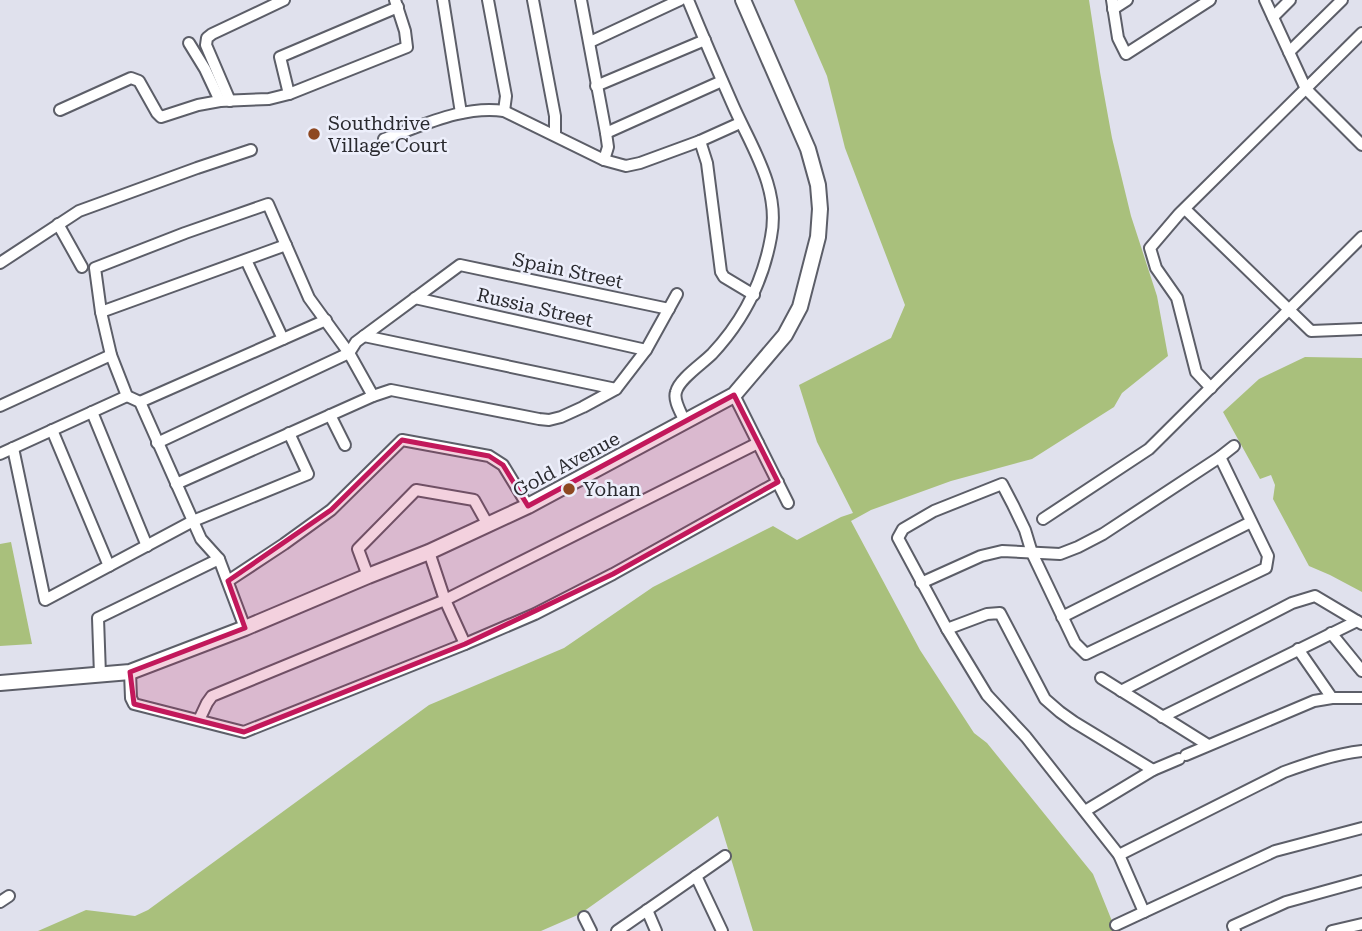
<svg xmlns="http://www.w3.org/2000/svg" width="1362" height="931" font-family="'Roboto Serif',serif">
  <rect width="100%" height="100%" fill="#e0e1ed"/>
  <g fill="#a9c07c">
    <polygon points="794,0 1089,0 1100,72 1112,138 1131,216 1157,296 1168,356 1122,393 1114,407 1032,459 951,481 871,510 851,521 920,650 974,733 987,743 1093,874 1116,931 753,931 718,816 580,914 541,931 38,931 86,910 135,916 148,910 429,705 564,648 653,587 773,526 797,540 841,517 853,513 817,442 799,385 891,338 905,305 845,148 827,76"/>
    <polygon points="1305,357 1362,358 1362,592 1330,575 1309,566 1273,499 1275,485 1271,475 1260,479 1223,412 1259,379"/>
    <polygon points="11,542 32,644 0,646 0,544"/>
  </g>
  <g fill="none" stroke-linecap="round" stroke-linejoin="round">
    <g stroke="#5c5e68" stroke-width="14">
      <g id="minor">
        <polyline points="443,0 461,113"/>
        <polyline points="488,0 506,96 504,111"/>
        <polyline points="533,0 555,116 555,135"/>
        <polyline points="581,0 606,133 608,147 604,160"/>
        <polyline points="1112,0 1118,38 1126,54 1210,0"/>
        <polyline points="1265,0 1306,89 1362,145"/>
        <polyline points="1113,9 1127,0"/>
        <polyline points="1273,17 1290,0"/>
        <polyline points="590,42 680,0"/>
        <polyline points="189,43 205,69 220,101"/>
        <polyline points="1289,52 1342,0"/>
        <polyline points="596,86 705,40"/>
        <polyline points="289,94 280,57 398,7"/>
        <polyline points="230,101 206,45 207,38 212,34 284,0"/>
        <polyline points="60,110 131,78 139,81 157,113 161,117 198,105 220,101 269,99 289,94 407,47 405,31 395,0"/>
        <polyline points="606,133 722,81"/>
        <path d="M384,139C422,126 463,105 504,111L604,160L626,166L640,163L700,141L740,123"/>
        <polyline points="700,141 707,163 721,272 724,277 754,295"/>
        <polyline points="1185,209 1311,331 1362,329"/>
        <polyline points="58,224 82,267"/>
        <polyline points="246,260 283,339"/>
        <polyline points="0,263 79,211 197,168 251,150"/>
        <polyline points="415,298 646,350"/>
        <polyline points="101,312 286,245"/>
        <polyline points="364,336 616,389"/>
        <polyline points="1211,388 1196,372 1177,298 1156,268 1150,248 1179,214 1362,33"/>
        <polyline points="734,395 788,503"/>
        <polyline points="140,402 326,320"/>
        <polyline points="0,406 111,355"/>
        <polyline points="92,412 147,546"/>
        <polyline points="330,415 345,445"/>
        <path d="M685,422C682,414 673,401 676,392C679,379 702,364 712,354C743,321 763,282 771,237C781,188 750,145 732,103C717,69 702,34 688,0"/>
        <polyline points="52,430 109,566"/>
        <polyline points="157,443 349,353 356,342 364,336 460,265 669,309"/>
        <polyline points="13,448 45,600 193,521 308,474 289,433"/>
        <polyline points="0,454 127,396"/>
        <polyline points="176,484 373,396 391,390 539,419 549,420 561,417 583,407 616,389 646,350 677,294"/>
        <polyline points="1043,519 1149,449 1362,237"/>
        <polyline points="429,552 445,600 465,644"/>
        <polyline points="368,576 358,549 416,490 474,500 488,525"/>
        <polyline points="228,581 284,544 331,510 402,440 489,456 503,465 528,506"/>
        <polyline points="921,583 981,556 1002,551 1060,554 1078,547 1103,534 1220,457 1234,446"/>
        <polyline points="1062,617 1251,522"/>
        <polyline points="245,628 219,559 201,539 140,402 127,396 111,355 101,312 95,268 185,233 268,204 309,298 349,353 373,396"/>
        <polyline points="947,629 987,614 1000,613 1045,699 1060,712 1074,722 1153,770"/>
        <polyline points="1331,633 1362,671"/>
        <polyline points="1298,649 1332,698"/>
        <polyline points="130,672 131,698 134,704 244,732 465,644 535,614 613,574 778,482"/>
        <polyline points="100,675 98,618 219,559"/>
        <polyline points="1101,678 1208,745"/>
        <polyline points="1121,691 1292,603 1315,596 1362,624"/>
        <polyline points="1162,717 1357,621"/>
        <polyline points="199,720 207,703 212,696 445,600 758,443"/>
        <polyline points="1186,755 1314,701 1332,698 1362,698"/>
        <polyline points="1085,811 1153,770 1179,759"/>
        <path d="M1119,855L1284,772C1309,763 1335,754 1362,751"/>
        <polyline points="696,876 722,931"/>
        <polyline points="0,902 9,896"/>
        <polyline points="647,910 656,931"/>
        <polyline points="1144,912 1119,855 1026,737 987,695 947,629 898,538 903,529 934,511 1002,484 1013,505 1025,530 1032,553 1075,643 1086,654 1266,568 1268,556 1220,457"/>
        <polyline points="584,917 591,931"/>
        <polyline points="1116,925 1275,851 1362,828"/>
        <polyline points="617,931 725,856"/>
        <polyline points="1235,931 1233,926 1286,902 1362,881"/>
        <polyline points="1332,931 1362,924"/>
      </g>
    </g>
    <g stroke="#5c5e68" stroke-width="18">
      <polyline id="tertiary" points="0,683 130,672 245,628 368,576 429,552 528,506 734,395 785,335 800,307 818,237 820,209 818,185 808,149 743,0"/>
    </g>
    <use href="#minor" stroke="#fff" stroke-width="10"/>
    <use href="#tertiary" stroke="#fff" stroke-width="14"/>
  </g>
  <path fill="#c2185b" fill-opacity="0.2" stroke="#c2185b" stroke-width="5" stroke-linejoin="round" d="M734,395L778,482L613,574L465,644L244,732L134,704L130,672L245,628L228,581L331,510L402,440L489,456L503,465L528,506Z"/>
  <g fill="#8e4821" stroke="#edeffb" stroke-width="2.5">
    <circle cx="314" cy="134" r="7"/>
    <circle cx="569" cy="489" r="7"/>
  </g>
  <g text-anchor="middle" stroke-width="5" stroke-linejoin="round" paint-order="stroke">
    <g font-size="19" fill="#2a2a2f" stroke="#edeffb" text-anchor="start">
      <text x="328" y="130">Southdrive<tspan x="328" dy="22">Village Court</tspan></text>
      <text x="583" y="496">Yohan</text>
    </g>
    <g font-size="19" fill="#2a2a2f" stroke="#edeffb">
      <text transform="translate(568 270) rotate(12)" y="7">Spain Street</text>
      <text transform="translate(535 307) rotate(13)" y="7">Russia Street</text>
      <text transform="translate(566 464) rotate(-28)" y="7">Gold Avenue</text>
    </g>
  </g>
</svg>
